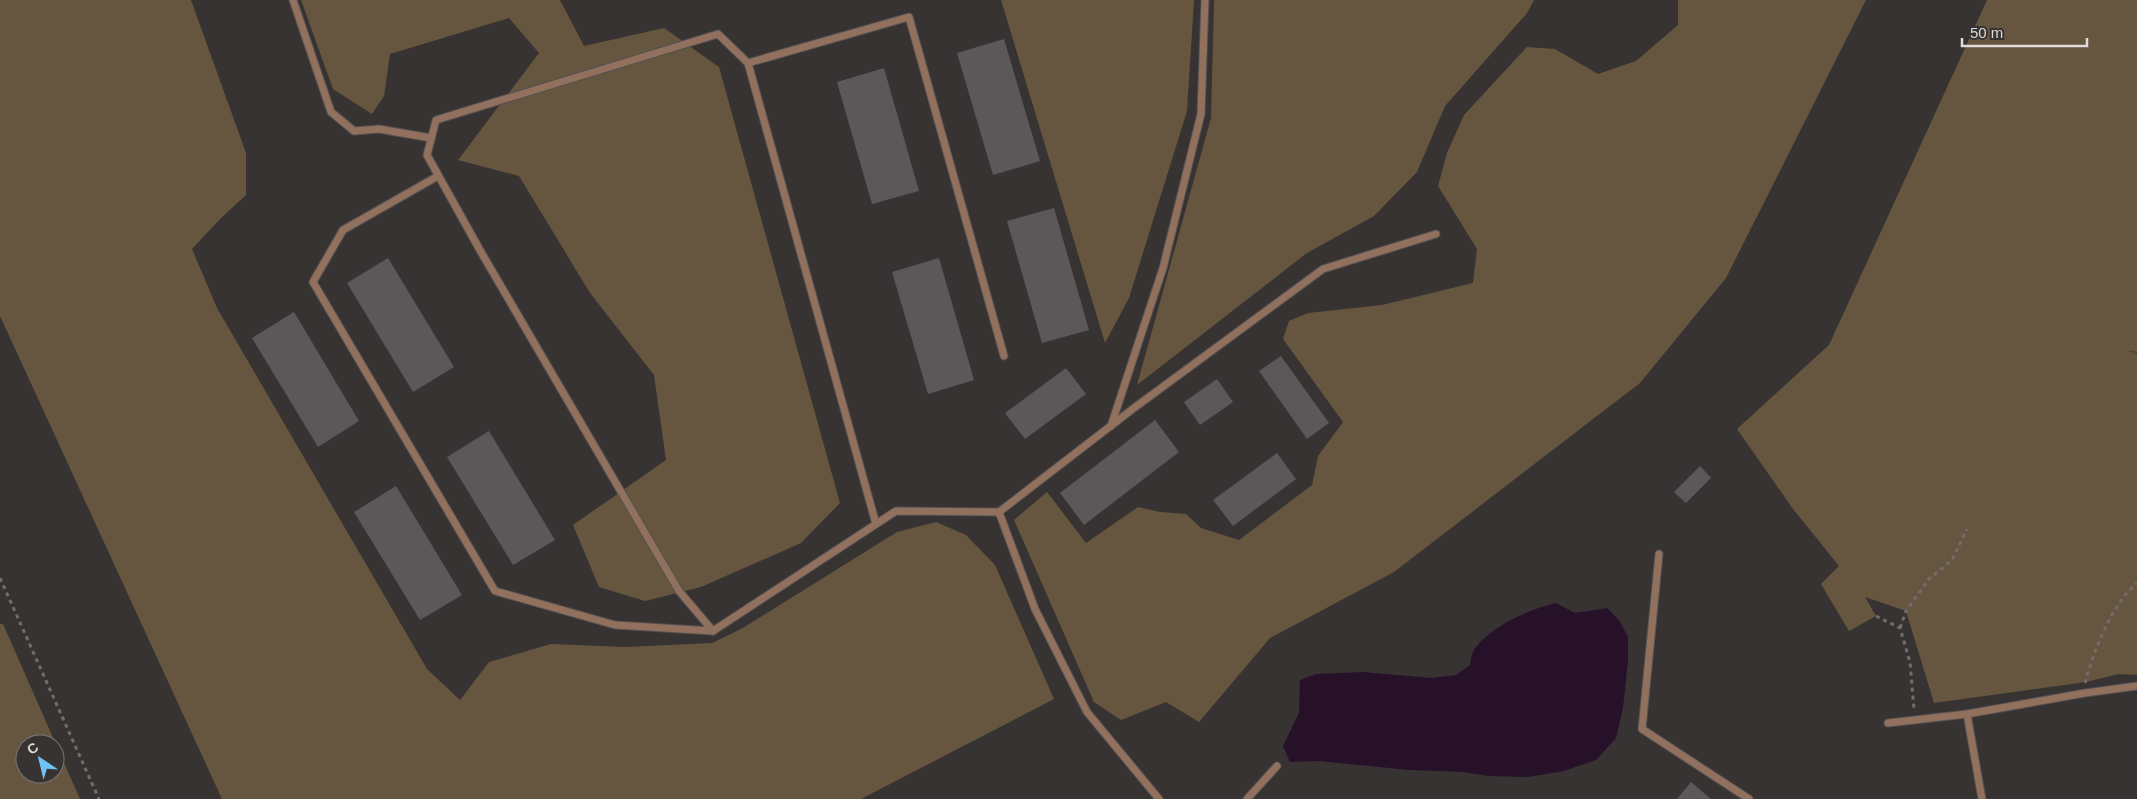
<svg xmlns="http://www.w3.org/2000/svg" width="2137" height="799" font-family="Arial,sans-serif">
  <rect width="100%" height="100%" fill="#373332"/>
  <g fill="#66563f" fill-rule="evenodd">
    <polygon points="0,0 191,0 246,153 246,195 221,218 192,249 217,308 427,669 460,700 489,662 551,644 626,647 712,643 741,629 897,532 936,522 966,535 995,565 1054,699 861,799 222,799 0,316"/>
    <polygon points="301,0 560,0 584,46 664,28 719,67 840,503 801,543 701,587 645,601 599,587 573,525 666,460 654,375 590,293 519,176 458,160 539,53 509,18 390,54 384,96 372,114 333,89"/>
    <polygon points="1001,0 1194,0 1187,111 1129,298 1105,343"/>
    <polygon points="1214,0 1534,0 1527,13 1445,106 1417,172 1374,216 1307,253 1137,385 1211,118"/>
    <polygon points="1678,0 1866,0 1726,278 1640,383 1394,572 1270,638 1199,722 1166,702 1121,720 1094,702 1014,520 1047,492 1086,543 1138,507 1160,512 1186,514 1201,528 1239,540 1312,485 1318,456 1343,422 1283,339 1289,321 1308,313 1382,305 1473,283 1477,249 1438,186 1447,153 1464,115 1527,47 1555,49 1598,74 1636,61 1678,25"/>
    <polygon points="1987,0 2137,0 2137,352 2125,350 2137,353 2137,675 2119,674 2086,682 1934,703 1906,611 1865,597 1876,616 1849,631 1821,584 1839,566 1793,509 1737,429 1829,345"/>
    <path d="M0,624H3L80,799H0ZM25,744H55V774H25Z"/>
  </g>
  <path fill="#261129" d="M1556,603L1575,613L1607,608L1619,620L1628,637V661L1623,708L1616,738L1596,760L1564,771L1528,777L1488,776L1464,772L1410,770L1319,761L1290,762L1283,746L1299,713L1300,680L1316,674L1363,672L1431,678L1456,675L1470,665C1471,661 1471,654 1474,650C1489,627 1530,609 1556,603Z"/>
  <g fill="#5c585a">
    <polygon points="1004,39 1040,161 993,175 957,53"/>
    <polygon points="884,68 919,191 872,204 837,82"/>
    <polygon points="1054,208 1089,330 1042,343 1007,221"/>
    <polygon points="388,258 454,367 413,392 347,283"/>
    <polygon points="939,258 974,380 928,394 892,272"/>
    <polygon points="294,312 359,421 318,447 252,338"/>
    <polygon points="1281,356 1329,423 1307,439 1259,371"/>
    <polygon points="1066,368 1086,394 1025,439 1005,413"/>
    <polygon points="1217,379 1233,402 1200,425 1184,402"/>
    <polygon points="1155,420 1179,452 1084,525 1060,493"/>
    <polygon points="489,431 555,540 513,565 447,457"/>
    <polygon points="1277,453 1296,479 1233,526 1213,500"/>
    <polygon points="1700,466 1711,478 1686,503 1674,492"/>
    <polygon points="396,486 462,595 420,620 354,512"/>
    <polygon points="1691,782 1711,799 1677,799"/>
  </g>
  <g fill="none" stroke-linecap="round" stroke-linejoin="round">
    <g stroke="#555150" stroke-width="9">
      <g id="lane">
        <polyline points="293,0 331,112 354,131 379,129 431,138"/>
        <polyline points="748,63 909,17 1004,356"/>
        <polyline points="438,176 343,230 313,282 495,591 615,625 713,631"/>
        <polyline points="1111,426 1163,268 1201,114 1205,0"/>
        <polyline points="876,524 748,63 718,34 436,120 427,155 481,252 679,591 713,631 896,511 999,512"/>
        <polyline points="1659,554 1642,729 1749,799"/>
        <polyline points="1967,714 1982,799"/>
        <polyline points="1888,723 1967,714 2085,693 2137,686"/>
        <polyline points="1159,799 1087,712 1035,609 999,512 1134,408 1323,269 1436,234"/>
        <polyline points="1247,799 1277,766"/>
      </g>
    </g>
    <g stroke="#716d6d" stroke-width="3" stroke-dasharray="4 4" stroke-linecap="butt">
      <polyline points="0,578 99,799"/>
      <polyline points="1876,616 1900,628 1910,662 1914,709"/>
      <polyline points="1900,628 1906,611 1929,579 1952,560 1967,529"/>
      <path d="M2085,683C2093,653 2112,603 2137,583"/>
    </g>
    <use href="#lane" stroke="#92705e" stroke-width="7"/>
  </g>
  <g transform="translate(40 759) rotate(325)"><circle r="24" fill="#373332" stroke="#7a7676"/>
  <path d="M0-4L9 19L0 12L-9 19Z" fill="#6fc2f4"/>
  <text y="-8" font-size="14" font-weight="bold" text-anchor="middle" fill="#dedbdb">С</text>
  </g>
  <path d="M1962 38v8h125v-8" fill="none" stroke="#dedbdb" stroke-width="2.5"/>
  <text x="1970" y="38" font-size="15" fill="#dedbdb" stroke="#373332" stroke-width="4" paint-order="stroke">50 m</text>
</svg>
